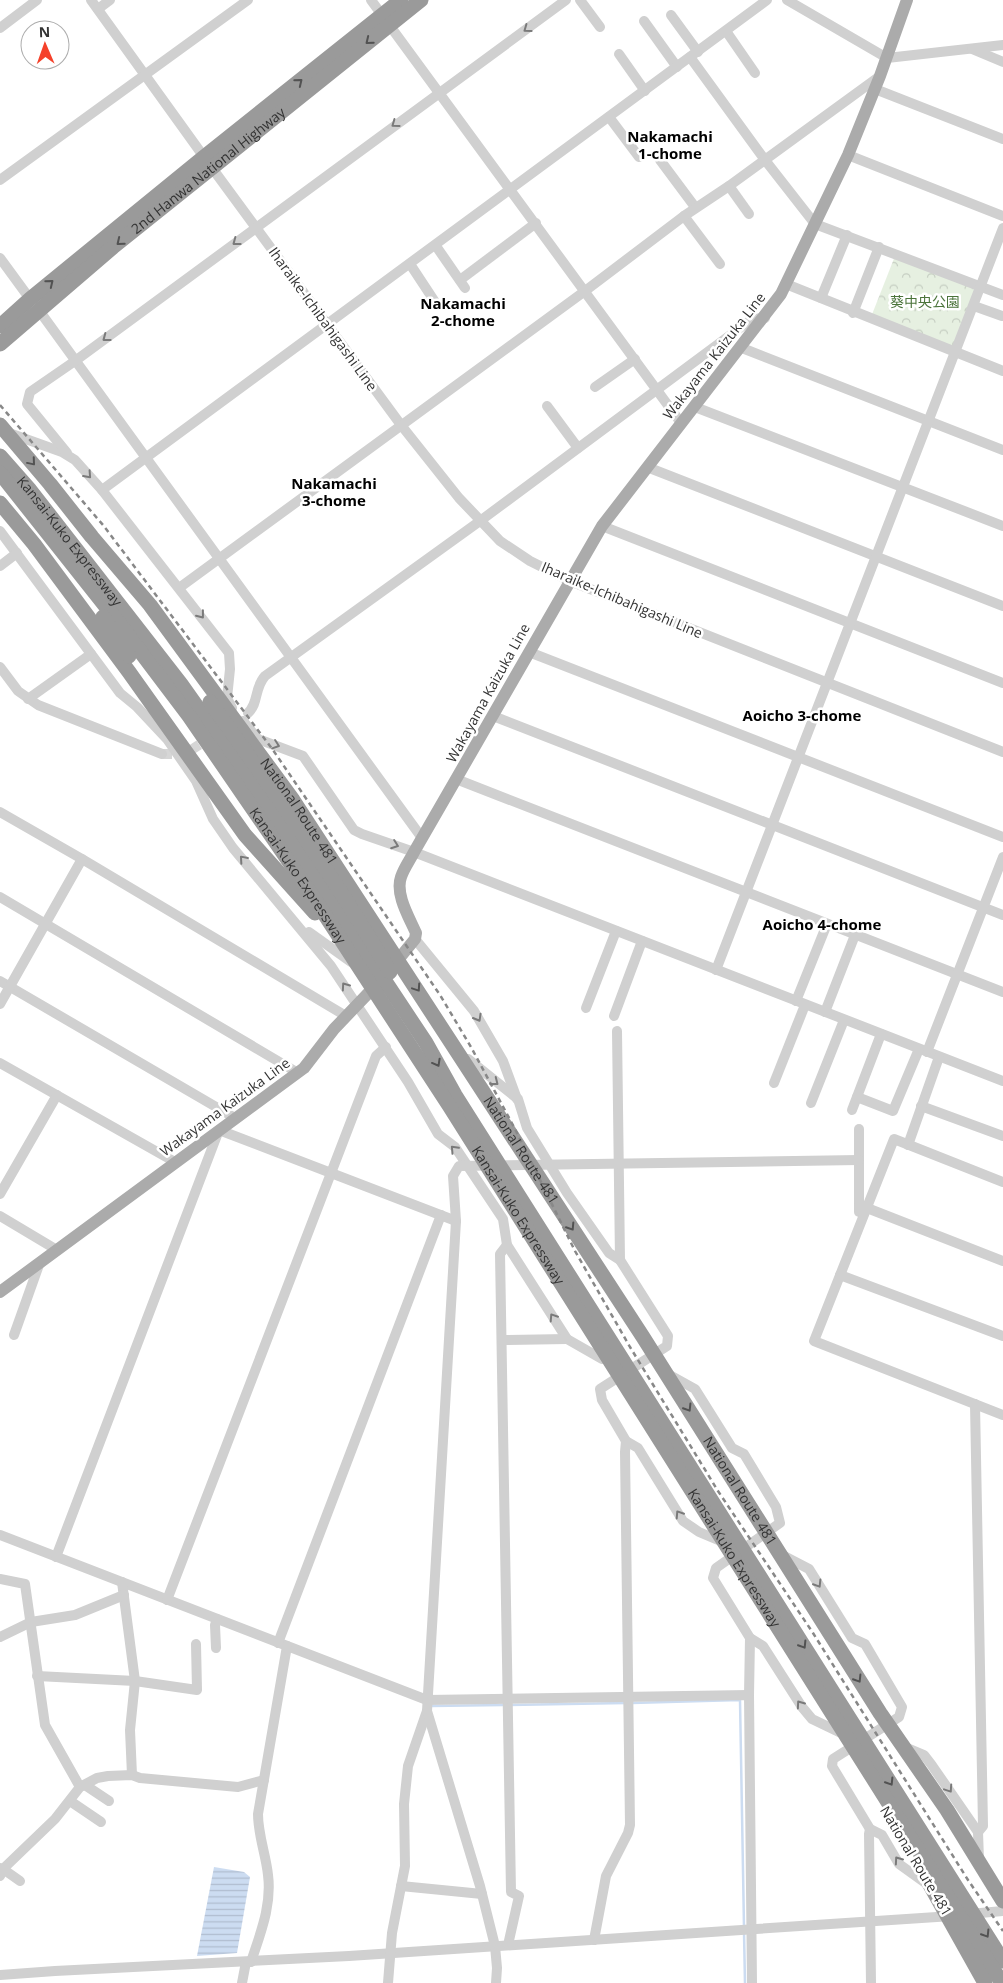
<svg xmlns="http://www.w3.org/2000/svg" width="1003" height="1983" font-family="'Open Sans','Noto Sans JP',sans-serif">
  <defs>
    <pattern id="park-crowns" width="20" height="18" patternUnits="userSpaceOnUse" patternTransform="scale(1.25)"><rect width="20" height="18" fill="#e6f0e1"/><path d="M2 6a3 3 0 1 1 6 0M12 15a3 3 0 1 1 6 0" fill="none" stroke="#c6cec2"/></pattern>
    <pattern id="water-rules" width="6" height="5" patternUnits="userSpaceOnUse" patternTransform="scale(1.25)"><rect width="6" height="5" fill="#ccdcf1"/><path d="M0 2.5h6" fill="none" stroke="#b0bdcf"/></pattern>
  </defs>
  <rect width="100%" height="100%" fill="#fff"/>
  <polygon fill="url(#park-crowns)" points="895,256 978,288 954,349 871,317"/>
  <polygon fill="url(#water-rules)" points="214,1867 244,1872 250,1877 237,1953 197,1956"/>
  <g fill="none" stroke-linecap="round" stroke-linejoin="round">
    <g stroke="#ccdcf1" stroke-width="2.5">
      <polyline points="632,1703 740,1700 744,1927"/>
      <polyline points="509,1705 626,1703"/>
      <polyline points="431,1706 504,1705"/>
      <polyline points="744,1932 745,1983"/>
    </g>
    <polyline stroke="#d6d6d6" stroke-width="10" stroke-dasharray="10 5" stroke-linecap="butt" points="162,754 185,754 211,737"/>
    <g stroke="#d0d0d0" stroke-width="10">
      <polyline points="91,0 204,157 401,425 459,498 500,541 530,561 570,581 1003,752"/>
      <polyline points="371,0 681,423"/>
      <polyline points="580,0 600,27"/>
      <polyline points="787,0 887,58 1003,45"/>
      <polyline points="98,9 110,0"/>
      <polyline points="671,15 698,52"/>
      <polyline points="644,21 677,67"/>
      <polyline points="0,28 37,0"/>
      <polyline points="726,31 755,73"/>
      <polyline points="972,49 1003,62"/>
      <polyline points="619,54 645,91"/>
      <polyline points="690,57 765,160 815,224 1003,295"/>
      <polyline points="875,89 1003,139"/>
      <polyline points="609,117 639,157"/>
      <polyline points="848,155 1003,216"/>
      <polyline points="660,160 695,207"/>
      <polyline points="0,180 248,0"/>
      <polyline points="729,186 749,214"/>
      <polyline points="684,216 720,264"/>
      <polyline points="436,246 465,288"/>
      <polyline points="0,258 30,299"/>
      <polyline points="410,264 437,305"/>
      <polyline points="460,280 536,223"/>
      <polyline points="786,284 1003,371"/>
      <polyline points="821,298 847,235"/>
      <polyline points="974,306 1002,316"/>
      <polyline points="38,309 422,838"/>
      <polyline points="853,313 879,247"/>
      <polyline points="742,348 1003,450"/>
      <polyline points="595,387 635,359"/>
      <polyline points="547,406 578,448"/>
      <polyline points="695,407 1003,526"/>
      <polyline points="9,433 62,452 75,460 102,490 229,653 230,669 227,698 232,708"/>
      <polyline points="67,453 27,404 30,392 75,361 566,0"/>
      <polyline points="647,467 1003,606"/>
      <polyline points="102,490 767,0"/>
      <polyline points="602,526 1003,683"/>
      <polyline points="0,531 120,693 137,707 167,739 196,781 213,819 233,848 331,966 408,1082 438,1134 455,1147 503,1219 507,1245 567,1339 602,1359"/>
      <polyline points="0,566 17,553"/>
      <polyline points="179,588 585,291 684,216 729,186 880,76"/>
      <polyline points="529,652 1003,837"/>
      <polyline points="0,667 18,691 38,705 162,754"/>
      <polyline points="28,699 91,654"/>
      <path d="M248,713C259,703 254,688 265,676L480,521L752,319L765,318"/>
      <polyline points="493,716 1003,915"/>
      <polyline points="243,721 258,739 303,756 354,830 362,834 414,852 1003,1081"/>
      <polyline points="456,779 1003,992"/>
      <polyline points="0,812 82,859"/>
      <polyline points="0,897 293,1070 296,1074"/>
      <polyline points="309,932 351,962"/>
      <polyline points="415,939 474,1011 503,1061 517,1099"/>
      <polyline points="716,970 1003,228"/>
      <polyline points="0,981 235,1118"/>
      <polyline points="796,1001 827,924"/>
      <polyline points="0,1004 82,859 346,1016"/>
      <polyline points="586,1008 616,931"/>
      <polyline points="825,1012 855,935"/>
      <polyline points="614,1016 642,941"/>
      <polyline points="617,1031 620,1260 668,1336 667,1346 600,1389 602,1400 626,1441 638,1448 683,1521 699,1532 718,1540"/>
      <polyline points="927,1052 1003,857"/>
      <polyline points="468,1059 518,1099 527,1128 567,1193 609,1253 620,1260"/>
      <polyline points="0,1063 175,1162"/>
      <polyline points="774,1083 805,1005"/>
      <polyline points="857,1097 893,1111 919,1049"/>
      <polyline points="811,1103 844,1020"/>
      <polyline points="921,1106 1003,1136"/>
      <polyline points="852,1110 881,1034"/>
      <polyline points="859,1129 859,1212"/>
      <polyline points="908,1145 939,1057"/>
      <polyline points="1003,1182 894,1139 814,1341 1003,1415"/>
      <polyline points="0,1194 57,1095"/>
      <polyline points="859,1206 867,1208 1003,1261"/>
      <polyline points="0,1216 57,1250"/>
      <polyline points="507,1245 500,1254 511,1892 519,1896 508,1945"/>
      <polyline points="840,1275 1003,1336"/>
      <polyline points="14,1335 40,1262"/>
      <polyline points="502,1340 567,1339"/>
      <polyline points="668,1374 695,1389 732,1448 744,1454 776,1507 780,1523 716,1568 713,1578 750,1638 763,1646 802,1707 812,1719 839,1732"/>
      <polyline points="975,1404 983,1826 978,1832"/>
      <polyline points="0,1535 427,1700 749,1695 752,1983"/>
      <polyline points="782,1555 809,1569 852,1638 865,1644 902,1707 899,1717 833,1759 832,1766 870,1829 882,1835 899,1864 931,1887"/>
      <polyline points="56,1557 219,1130 456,1221"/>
      <polyline points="0,1579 25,1584 45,1725 80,1787"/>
      <polyline points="122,1582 135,1681 130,1730 132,1775"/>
      <polyline points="167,1600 376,1056 386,1047"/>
      <polyline points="0,1637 31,1622 75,1615 124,1595"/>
      <polyline points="278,1643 441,1215"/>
      <polyline points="216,1648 215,1625 217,1619"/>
      <polyline points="37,1676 135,1681 197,1690 196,1644"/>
      <polyline points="749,1695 750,1638"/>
      <polyline points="905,1747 924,1755 931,1764 978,1832 979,1860"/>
      <polyline points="85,1785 109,1801"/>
      <polyline points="70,1801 101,1822"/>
      <polyline points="870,1829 869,1834 871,1983"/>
      <polyline points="0,1868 3,1869 55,1819 80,1787 97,1778 108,1776 132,1775 140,1778 238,1787 264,1780"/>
      <polyline points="0,1876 3,1869 20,1881"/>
      <polyline points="401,1886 482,1894"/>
      <polyline points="969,1914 1003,1911"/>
      <polyline points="594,1940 606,1876 628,1833 630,1825 625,1452 626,1441"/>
      <path d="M251,1962C260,1934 272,1906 268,1875C266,1855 258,1835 258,1814L287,1646"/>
      <polyline points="0,1975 55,1971 349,1956 952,1916"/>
      <polyline points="242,1983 246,1962"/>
      <polyline points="388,1983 392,1933 405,1866 404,1804 408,1766 427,1711"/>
      <polyline points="496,1983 497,1968 495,1946 480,1886 427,1711 456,1221 453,1176 459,1166 859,1160"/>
    </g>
    <g stroke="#ababab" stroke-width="12">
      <path d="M393,966L415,939L416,933C409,917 395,894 401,877C404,868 410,860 414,852L602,526L781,294L848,155L880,76L907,0"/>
      <polyline points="0,1292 304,1068 334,1029 378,983"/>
    </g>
    <g stroke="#9a9a9a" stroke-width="15">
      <polyline points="0,326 30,299 204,157 401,0"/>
      <path id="s1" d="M0,344L113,247L421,0"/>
      <path id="s2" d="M0,425L50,484L92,537L150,605L293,800L643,1337L880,1713L947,1810L1003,1901"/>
      <path id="s3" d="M0,456L30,490L181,684L261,797L334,904L426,1043L455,1095L1003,1961"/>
      <path id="s4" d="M0,473L115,618L189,716L310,892L450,1107L1002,1983"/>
      <polyline points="0,503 34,544 129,672 245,835 315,913"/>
      <polyline points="103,617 129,656"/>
      <path d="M210,702C274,790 335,879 390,972"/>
      <polyline points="929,1883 985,1983"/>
    </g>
    <polyline stroke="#888" stroke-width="2.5" stroke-dasharray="5 4" stroke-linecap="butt" points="0,405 103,525 273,750 440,995 471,1047 515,1129 575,1251 630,1347 718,1491 813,1633 968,1880 1003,1931"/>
  </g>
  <defs><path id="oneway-chevron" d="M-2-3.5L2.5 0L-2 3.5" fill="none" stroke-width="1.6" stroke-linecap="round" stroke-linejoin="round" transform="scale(1.25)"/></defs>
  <g stroke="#7a7a7a">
    <use href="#oneway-chevron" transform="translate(527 29) rotate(144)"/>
    <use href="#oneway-chevron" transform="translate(395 124) rotate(144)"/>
    <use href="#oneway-chevron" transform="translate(236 242) rotate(143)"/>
    <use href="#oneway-chevron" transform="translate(106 338) rotate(143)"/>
    <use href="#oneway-chevron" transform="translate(88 475) rotate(48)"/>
    <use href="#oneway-chevron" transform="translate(201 615) rotate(52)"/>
    <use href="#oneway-chevron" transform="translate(276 745) rotate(19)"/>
    <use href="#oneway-chevron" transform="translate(395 845) rotate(20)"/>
    <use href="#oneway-chevron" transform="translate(243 859) rotate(-131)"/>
    <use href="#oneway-chevron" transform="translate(345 986) rotate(-125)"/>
    <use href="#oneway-chevron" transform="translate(478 1018) rotate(60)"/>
    <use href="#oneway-chevron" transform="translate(495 1082) rotate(38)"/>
    <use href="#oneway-chevron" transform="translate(454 1149) rotate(-133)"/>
    <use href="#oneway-chevron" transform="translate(553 1317) rotate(-123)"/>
    <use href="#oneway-chevron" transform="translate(679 1514) rotate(-123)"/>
    <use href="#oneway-chevron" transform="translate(818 1584) rotate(58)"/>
    <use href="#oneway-chevron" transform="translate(800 1704) rotate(-125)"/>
    <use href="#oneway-chevron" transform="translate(949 1789) rotate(56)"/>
    <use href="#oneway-chevron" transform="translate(898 1860) rotate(-125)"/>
  </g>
  <g stroke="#525252">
    <use href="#oneway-chevron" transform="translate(369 41) rotate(141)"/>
    <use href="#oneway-chevron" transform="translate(299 82) rotate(-39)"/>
    <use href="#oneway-chevron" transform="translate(120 242) rotate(141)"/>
    <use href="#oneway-chevron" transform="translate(50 283) rotate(-39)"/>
    <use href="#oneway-chevron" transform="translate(32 462) rotate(50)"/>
    <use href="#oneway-chevron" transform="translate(417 988) rotate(56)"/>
    <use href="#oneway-chevron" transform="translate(437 1063) rotate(61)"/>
    <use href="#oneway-chevron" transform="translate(571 1227) rotate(57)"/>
    <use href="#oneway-chevron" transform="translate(688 1408) rotate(58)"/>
    <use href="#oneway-chevron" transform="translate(803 1645) rotate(58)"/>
    <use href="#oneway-chevron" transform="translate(858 1679) rotate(58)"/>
    <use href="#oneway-chevron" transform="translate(890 1782) rotate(58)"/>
    <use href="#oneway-chevron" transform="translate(986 1934) rotate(58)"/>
  </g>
  <g text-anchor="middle" stroke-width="5" stroke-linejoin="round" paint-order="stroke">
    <g font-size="14" fill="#333" stroke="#fff">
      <text dy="5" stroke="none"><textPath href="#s1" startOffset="271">2nd Hanwa National Highway</textPath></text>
      <text transform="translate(323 319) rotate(54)" y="5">Iharaike-Ichibahigashi Line</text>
      <text transform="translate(714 356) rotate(-52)" y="5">Wakayama Kaizuka Line</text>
      <text dy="5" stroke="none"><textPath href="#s3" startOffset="110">Kansai-Kuko Expressway</textPath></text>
      <text transform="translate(622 600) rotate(23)" y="5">Iharaike-Ichibahigashi Line</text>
      <text transform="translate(488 693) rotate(-61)" y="5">Wakayama Kaizuka Line</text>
      <text dy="5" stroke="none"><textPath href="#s2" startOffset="489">National Route 481</textPath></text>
      <text dy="5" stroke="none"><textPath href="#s4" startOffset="501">Kansai-Kuko Expressway</textPath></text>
      <text transform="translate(225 1107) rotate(-36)" y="5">Wakayama Kaizuka Line</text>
      <text dy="5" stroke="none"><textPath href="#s2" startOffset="894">National Route 481</textPath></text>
      <text dy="5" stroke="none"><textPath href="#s4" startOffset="906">Kansai-Kuko Expressway</textPath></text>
      <text dy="5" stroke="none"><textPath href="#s2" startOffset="1299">National Route 481</textPath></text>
      <text dy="5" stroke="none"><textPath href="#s4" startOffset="1311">Kansai-Kuko Expressway</textPath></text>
      <text transform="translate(916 1861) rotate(59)" y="5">National Route 481</text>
    </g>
    <g font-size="14" fill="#4b743b" stroke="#fff">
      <text x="925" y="307">葵中央公園</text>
    </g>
    <g font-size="15" font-weight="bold" fill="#000" stroke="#fff">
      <text x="670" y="142">Nakamachi<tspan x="670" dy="17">1-chome</tspan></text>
      <text x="463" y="309">Nakamachi<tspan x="463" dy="17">2-chome</tspan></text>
      <text x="334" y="489">Nakamachi<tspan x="334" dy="17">3-chome</tspan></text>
      <text x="802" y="721">Aoicho 3-chome</text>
      <text x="822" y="930">Aoicho 4-chome</text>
    </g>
  </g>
  <g transform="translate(45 45) rotate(358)"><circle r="24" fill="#ffffff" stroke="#adadad"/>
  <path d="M0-4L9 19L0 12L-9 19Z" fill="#f5412a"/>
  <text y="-8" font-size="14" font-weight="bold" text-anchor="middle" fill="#333333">N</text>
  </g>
</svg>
